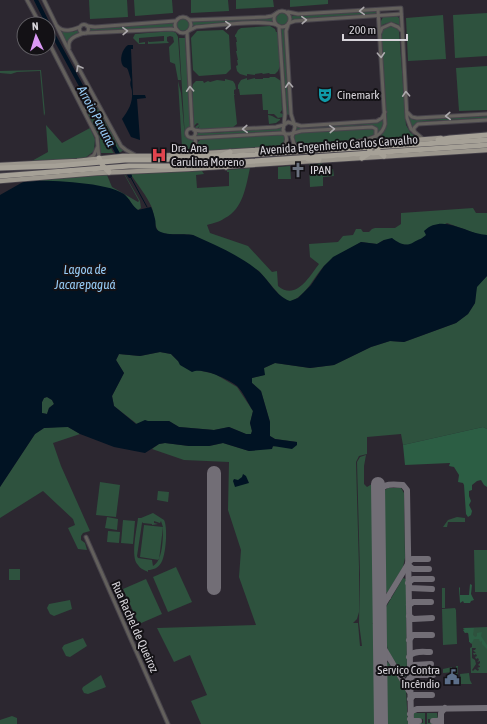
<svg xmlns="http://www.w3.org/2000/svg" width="487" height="724" font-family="'Asap Condensed',sans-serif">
  <rect width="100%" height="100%" fill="#2c2730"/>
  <g fill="#2e523e" fill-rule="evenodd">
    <polygon points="89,0 127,0 128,17 90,19"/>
    <polygon points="134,0 172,0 173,13 135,16"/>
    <polygon points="191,0 228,0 229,11 191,13"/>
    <polygon points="236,0 273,0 274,7 236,9"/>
    <polygon points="290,0 328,0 328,4 290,7"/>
    <polygon points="375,11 377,12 375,14 292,20 291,16"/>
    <circle cx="282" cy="18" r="7"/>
    <polygon points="487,13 487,56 455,58 453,15"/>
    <polygon points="443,15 446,59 408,61 406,18"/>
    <path d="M397,16L399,18L400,26C394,21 387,22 381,26V21L383,17Z"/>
    <polygon points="273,17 273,21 192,26 192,22"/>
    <circle cx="183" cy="24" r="7"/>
    <polygon points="174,23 174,27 89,32 90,29"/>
    <polygon points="270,26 275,29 276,32 278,32 280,66 278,71 275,74 270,74 269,73 263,74 262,73 255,74 255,75 247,74 247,76 240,74 237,71 236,66 238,65 237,60 238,60 236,51 237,51 236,42 237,42 236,37 235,37 235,35 236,34 238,30 241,28"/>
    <polygon points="392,26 397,28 399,31 406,125 410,132 416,137 374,140 382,133 386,124 381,33 384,28"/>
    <polygon points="285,27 289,114 288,115 287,114 281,28"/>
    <polygon points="77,30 79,33 71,37 66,44 60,31 73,32"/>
    <polygon points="223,30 229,35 231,69 226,74 199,76 193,70 191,38 197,31"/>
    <polygon points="172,31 176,33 178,37 181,80 178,80 175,64 170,62 169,47 174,42 173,37 170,36 167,37 167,41 169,43 148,44 148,41 149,42 164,41 164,36 139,38 139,43 145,42 145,41 145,44 139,44 133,38 135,34"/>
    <polygon points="179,38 185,38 191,127 187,130 185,134 187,138 194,139 196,150 180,150 182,147 178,81 181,93 185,138"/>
    <polygon points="487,66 487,110 459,111 456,68"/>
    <polygon points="41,70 45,113 44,116 40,71 17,72 11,74 0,73 0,71"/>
    <polygon points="270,77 275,77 281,81 282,110 280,113 283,114 283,117 278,118 274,114 268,114 268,110 263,110 262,94 240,95 239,89 238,89 238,85 241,80 247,78 247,80 255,78 255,79 263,79 263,78 269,78"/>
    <polygon points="225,79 233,81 235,84 236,89 234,90 234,94 235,94 234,95 237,124 232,128 202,131 198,129 200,125 197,129 195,127 199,124 197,123 194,126 194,124 192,88 193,84 196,81 203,81 204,83 208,81 210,82 217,80 225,81"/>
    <polygon points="98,108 118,143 124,150 119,153 95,109"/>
    <polygon points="91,112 113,152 114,153 100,153 100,139 87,114"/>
    <path d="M268,115C273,115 275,119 280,119V120L276,123L269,124Z"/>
    <polygon points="487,116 487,118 425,121 416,124 412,129 409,117 414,120 425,120"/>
    <polygon points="384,119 383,128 379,133 376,127 367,125 296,130 296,127 367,124 379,122"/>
    <polygon points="46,125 62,143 90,128 95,139 94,151 85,158 30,162 48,152"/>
    <polygon points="281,128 281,131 196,136 197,132 211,133"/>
    <polygon points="372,128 375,129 375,135 366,139 296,144 293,137 296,133"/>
    <polygon points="280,134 284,135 286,140 283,146 208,151 203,151 198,145 198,142 202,138"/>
    <polygon points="322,163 323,170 333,169 334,176 323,177 323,186 310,187 309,164"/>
    <polygon points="290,166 291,179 278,179 278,167"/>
    <path d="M250,168C246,186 243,209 225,218C220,222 213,223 207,225L210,233L248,246L272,272L277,271L278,286C296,301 309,277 319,264L310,257L309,244L338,242L343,236L353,235L356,229H361L363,232H369L372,229L375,228H395L401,224V213L473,208L476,213H487V235H480L447,223C438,228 416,244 409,245C400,245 392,242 384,240L377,244L361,242C350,249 332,258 324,266C312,279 308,294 290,302L283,299L259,271L193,235C184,233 165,236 159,232C155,229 154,214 152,208C147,196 137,184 130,173L202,171L204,174L196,175L197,188L229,186V172H227V170Z"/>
    <path d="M124,173L140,201L141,208L138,210L134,208L129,199L32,180ZM124,174L139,201L138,202L112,187L107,175Z"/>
    <polygon points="487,276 487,429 483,427 403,445 401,434 367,437 367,454 359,456 356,462 359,567 359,612 357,619 353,623 358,623 360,646 362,646 359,623 360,574 357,462 360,457 366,455 364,466 364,484 367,487 372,484 374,622 374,623 372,624 374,624 376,724 201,724 191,701 207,695 190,655 174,662 157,628 256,625 239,577 241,550 228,510 229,462 184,460 152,449 159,444 165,443 189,446 209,446 223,443 249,451 297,442 275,439 270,436 270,422 261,391 252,383 252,378 264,375 264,368 275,363 310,368 334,365 371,347 390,341 404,342 456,323 468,314 475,303 476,287"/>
    <polygon points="160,352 171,354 178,361 197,370 215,374 237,387 253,411 250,423 252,431 251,434 246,434 229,427 214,430 179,427 169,421 148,421 137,424 114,406 112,396 124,373 116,360 119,354 140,356"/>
    <polygon points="47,397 52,400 54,404 49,408 47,414 41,413 42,402 44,398"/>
    <polygon points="57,427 68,427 80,434 53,443 61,466 90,531 83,533 81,536 81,540 85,543 87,550 78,549 68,528 75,525 73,519 43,491 0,518 0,487 35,434 44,428"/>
    <polygon points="100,482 120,485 116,517 96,515"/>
    <polygon points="388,488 401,488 404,493 405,558 403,567 387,593 385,591 384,495 385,490"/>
    <polygon points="158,491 169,492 168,502 157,500"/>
    <path d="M153,513L164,520C168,527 166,556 161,563C158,568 153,570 148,570V572C145,570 140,569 138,565C130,557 137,529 138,518H141ZM154,521L160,523L161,521L163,527L144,525L140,557L159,560L163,527C163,538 163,561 153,566L152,560L138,558L137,556L142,523L143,522V523L152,524V525L158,524L154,523Z"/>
    <polygon points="107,517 118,519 117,530 105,528"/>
    <polygon points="457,517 465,518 465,522 448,522 447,527 443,527 448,520"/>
    <polygon points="123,520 135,521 133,544 121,543"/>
    <polygon points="108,531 120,532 119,543 107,542"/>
    <polygon points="474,550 487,550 487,592 475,592"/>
    <polygon points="176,567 192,602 168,612 153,577"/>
    <rect x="9" y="569" width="11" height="11"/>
    <polygon points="403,578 406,579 407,675 405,677 388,651 386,641 386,607"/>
    <polygon points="146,579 162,614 139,624 123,589"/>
    <rect x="442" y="588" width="3" height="20"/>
    <polygon points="70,600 72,609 54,616 50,614 47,608 49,604"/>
    <polygon points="455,608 456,610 457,644 443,645 442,609"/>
    <path d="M487,627V673H471L470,648L472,647V644L470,643V641L469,640L468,633H465L463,628ZM472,648H476L475,650H473L476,653H473L474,655L476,654L477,656L475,657L476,659L478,658L479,660L477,662L480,661V663L478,665L480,666V667L477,668L479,669L478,671L475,669L473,671L472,670L476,664L475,660L472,658Z"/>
    <polygon points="83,638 87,646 70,657 66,656 62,648 64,645"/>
    <polygon points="388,662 406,691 408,724 387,724 386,665"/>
    <polygon points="456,666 458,666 457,682 455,684 444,685 444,683 455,682 455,672 443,673 443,669 452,667 452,669 456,669"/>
    <polygon points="469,673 470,680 472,684 461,684 460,674"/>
    <polygon points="101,675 106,687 88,694 84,693 82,689 83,687"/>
    <polygon points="414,713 425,713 425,724 414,724 414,722 423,723 423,719 414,720"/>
    <polygon points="427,713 437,713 438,720 428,719 428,723 438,722 438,724 427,724"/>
    <polygon points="12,716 17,718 17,724 0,724 0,720"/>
  </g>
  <g fill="#2c5e44">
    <polygon points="483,427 487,429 487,487 484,485 481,480 477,481 472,485 472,490 469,491 469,496 471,501 469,505 472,511 471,515 468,517 466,514 464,485 463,483 458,482 459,475 454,467 449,466 450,463 405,465 403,445"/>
    <polygon points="470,584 472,585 471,594 474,600 471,601 470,603 464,603 463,601 460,603 459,588 460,587 460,595 469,595"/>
    <polygon points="464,628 474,628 473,635 475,637 477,636 477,633 482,632 481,636 487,645 487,649 482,644 482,641 480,642 479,639 474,639 472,643 469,642 469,634 467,632 465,633 463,630 465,630"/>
  </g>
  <g fill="#011323" fill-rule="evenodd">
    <path d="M128,45H133V49H131L133,95H145L146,98L137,99L140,140L131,137L122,119C128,111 133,103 132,92C132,88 129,85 131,80C130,77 129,73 128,70C126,66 126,69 123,66C119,60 122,49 128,45Z"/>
    <path d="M32,180C54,181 106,182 124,194C130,199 132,206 138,210L151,207C153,211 154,215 155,219C156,222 155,225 156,228C160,237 184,233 193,235C215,245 237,254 256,269C269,279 275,296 290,301L298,298L311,285L324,266L333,257L361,242L377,244L384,240L392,238C400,244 406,247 414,242C419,239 422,239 426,235L424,231C443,213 466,234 487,235V276L477,287L475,303L468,314L456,323L404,342L390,341L371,347L334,365L310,368L275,363L264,368L265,375L252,378V383L261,391L270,422V436L275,439L297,442V445L292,449L273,446L272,449L249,451L223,443L209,446H189L165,443L159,444L145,453L114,447L80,434L68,427L44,428L35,434L0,487V195L23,182ZM160,352L171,354L178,361L180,365L192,372C203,367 227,379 237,386C243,392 248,403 253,411L250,423L252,431L251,434H246L229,427L214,430L179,427L169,421H148L145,420L136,424L114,406L112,396L124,373L116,360L119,354L140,356ZM47,397L52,400L54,404L49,408L47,414L42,413V402L44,398Z"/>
    <polygon points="243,474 246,476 249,483 235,487 233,481 234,479 238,480 242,477"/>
  </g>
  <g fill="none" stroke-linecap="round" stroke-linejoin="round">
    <polyline stroke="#011323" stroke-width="1" points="130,176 147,207"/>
    <g stroke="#011323" stroke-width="4">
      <polyline points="36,0 48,24"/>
      <polyline points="48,25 130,176"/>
    </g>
    <g stroke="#726e76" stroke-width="6">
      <path d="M378,492C384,483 393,484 403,485L407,490L411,724"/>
      <polyline points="408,563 412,559 428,559"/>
      <polyline points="408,565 413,569 429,569"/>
      <polyline points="408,583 413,579 432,579"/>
      <polyline points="409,585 410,588 432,589"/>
      <path d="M379,591C380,596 381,599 386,599L388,597"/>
      <polyline points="409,605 413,602 431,602"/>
      <polyline points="380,616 383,605 408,564"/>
      <polyline points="409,616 413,619 432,618"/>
      <polyline points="409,640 413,635 432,635"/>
      <polyline points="380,642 409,691"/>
      <path d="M409,657C413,650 424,652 430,652"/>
      <polyline points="381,666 381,661 383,657 386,656 389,658"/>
      <polyline points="410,668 414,665 431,664"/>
      <polyline points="408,680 414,675 433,675"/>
      <polyline points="410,689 414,685 433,685"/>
      <polyline points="410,699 414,695 432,695"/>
      <polyline points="410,714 412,711 417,709 487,708"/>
      <polyline points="410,719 413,721 419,721"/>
      <polyline points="433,721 438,721 441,719"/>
      <polyline points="441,724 441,713 445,708"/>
    </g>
    <g stroke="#726e76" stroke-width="14">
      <polyline points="378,484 381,724"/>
      <polyline points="214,588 214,473"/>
    </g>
    <g stroke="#47434b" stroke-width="5">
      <g id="tertiary">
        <polyline points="27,0 40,24"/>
        <polyline points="44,0 66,45 121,146 126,150 135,155"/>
        <circle cx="282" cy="19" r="8"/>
        <polyline points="288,12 298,14 401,8 407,118 411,129 423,139"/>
        <circle cx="183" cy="25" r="8"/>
        <polyline points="190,20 266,17 272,16 277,13"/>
        <polyline points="289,23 295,21 401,14"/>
        <circle cx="84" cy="29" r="4.5"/>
        <polyline points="288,25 286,31 291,114 295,127 292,137 294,144 299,147"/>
        <path d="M57,26C64,33 72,30 80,27"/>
        <polyline points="87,26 95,27 175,21"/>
        <path d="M190,30L196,27C213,26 264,19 277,25"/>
        <polyline points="187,32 192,128"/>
        <polyline points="86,33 171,29 177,30"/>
        <polyline points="380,33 382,28 391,24 398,27 402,31"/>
        <polyline points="48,41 97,137 99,158"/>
        <path d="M69,48C67,38 76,36 84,33"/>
        <polyline points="83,109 86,110 95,106 96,102"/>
        <polyline points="407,112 412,117 417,118 487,114"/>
        <circle cx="191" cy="133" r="4.5"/>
        <polyline points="194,130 201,131 276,127 284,125 285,114 279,26"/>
        <polyline points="414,132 414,128 418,124 487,120"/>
        <polyline points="376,136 376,129 372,127 301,131 290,134 285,134 283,130 284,125 288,122 301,126 377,121 382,118 385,112"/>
        <polyline points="195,137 196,147 204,153"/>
        <path d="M192,138L282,133L285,134C288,139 287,143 283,148"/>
        <path d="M354,142C366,139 382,139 385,124L378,10"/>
        <polyline points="88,159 94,155 97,148"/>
        <polyline points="86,537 168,724"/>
      </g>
    </g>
    <g stroke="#47434b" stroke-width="6">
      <g id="primary">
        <polyline points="403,141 441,138"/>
        <polyline points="0,165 77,161 123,156 159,156 383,142"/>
        <polyline points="0,181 97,173 188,169 487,150"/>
      </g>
    </g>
    <g stroke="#47434b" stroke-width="7">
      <g id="trunk">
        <polyline points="438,140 450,138 487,135"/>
        <polyline points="262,150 274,150"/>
        <polyline points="173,155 177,156 179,158"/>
        <polyline points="384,156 377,150 380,144 406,140"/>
        <polyline points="99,158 103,166 109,172"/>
        <polyline points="362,158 368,154 370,151 369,145 364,143"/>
        <polyline points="308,159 319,160"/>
        <polyline points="226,167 221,163 220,159 223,155 230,152"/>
        <polyline points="0,168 56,166 125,160 157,160 214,156 231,156 487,140"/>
        <polyline points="0,176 129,166 183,166 487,145"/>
      </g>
    </g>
    <use href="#tertiary" stroke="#63605c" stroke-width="3"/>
    <use href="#primary" stroke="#9b968d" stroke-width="4.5"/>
    <use href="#trunk" stroke="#a6a197" stroke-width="5"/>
  </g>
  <defs><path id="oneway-chevron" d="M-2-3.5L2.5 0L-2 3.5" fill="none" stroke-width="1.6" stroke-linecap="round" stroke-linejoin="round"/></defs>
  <g stroke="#aeabae">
    <use href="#oneway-chevron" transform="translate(362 11) rotate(176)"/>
    <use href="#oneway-chevron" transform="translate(304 20) rotate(-3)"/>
    <use href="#oneway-chevron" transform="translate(228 25) rotate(-4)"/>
    <use href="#oneway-chevron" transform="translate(125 31) rotate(-2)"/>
    <use href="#oneway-chevron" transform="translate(381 55) rotate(87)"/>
    <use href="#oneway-chevron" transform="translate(79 68) rotate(-119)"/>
    <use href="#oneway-chevron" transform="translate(289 85) rotate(-93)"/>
    <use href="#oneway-chevron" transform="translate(190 89) rotate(-93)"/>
    <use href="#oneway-chevron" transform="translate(406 94) rotate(-93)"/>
    <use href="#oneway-chevron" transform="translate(448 116) rotate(177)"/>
    <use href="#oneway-chevron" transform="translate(245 129) rotate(177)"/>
    <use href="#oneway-chevron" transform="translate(332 129) rotate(-3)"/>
  </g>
  <defs>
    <g id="theatre-bare" transform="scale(1.2)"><path d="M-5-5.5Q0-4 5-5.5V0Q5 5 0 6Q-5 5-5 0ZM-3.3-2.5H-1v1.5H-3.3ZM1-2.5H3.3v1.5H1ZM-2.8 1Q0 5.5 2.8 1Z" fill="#0f9aa8" stroke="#131115" stroke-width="2.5" paint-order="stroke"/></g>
    <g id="hospital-bare" transform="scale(1.2)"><path d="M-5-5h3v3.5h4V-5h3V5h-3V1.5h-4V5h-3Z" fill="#e0444e" stroke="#131115" stroke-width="2.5" paint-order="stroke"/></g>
    <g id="church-bare" transform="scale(1.2)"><path d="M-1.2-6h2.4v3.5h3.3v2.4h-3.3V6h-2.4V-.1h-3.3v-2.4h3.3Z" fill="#6b7280" stroke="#131115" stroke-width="2.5" paint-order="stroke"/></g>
    <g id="civic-bare" transform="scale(1.2)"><path d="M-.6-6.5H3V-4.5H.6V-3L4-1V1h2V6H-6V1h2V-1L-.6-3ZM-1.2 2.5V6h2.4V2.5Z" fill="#5c6f8a" stroke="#131115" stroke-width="2.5" paint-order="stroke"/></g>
  </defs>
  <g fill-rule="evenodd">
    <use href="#theatre-bare" x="325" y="95"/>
    <use href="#hospital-bare" x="159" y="155"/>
    <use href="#church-bare" x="298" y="170"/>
    <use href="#civic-bare" x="452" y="677"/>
  </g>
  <g text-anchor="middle" stroke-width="4" stroke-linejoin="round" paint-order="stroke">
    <g font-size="12" fill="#d7d4da" stroke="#131115" text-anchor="start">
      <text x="337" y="99">Cinemark</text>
      <text x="171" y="152">Dra. Ana<tspan x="171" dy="14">Carulina Moreno</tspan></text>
      <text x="310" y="174">IPAN</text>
      <text x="440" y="674" text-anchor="end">Serviço Contra<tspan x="440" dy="14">Incêndio</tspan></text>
    </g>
    <g font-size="12" fill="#d7d4da" stroke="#131115">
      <text transform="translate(339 145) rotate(-4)" y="4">Avenida Engenheiro Carlos Carvalho</text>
      <text transform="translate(135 627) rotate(66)" y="4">Rua Rachel de Queiroz</text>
    </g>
    <g font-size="13" font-style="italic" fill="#96caf4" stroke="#131115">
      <text transform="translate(97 116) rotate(62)" y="5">Arroio Pavuna</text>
      <text x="85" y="274">Lagoa de<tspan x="85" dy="15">Jacarepaguá</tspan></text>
    </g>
  </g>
  <g transform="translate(36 36) rotate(356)"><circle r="19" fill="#131115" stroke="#615f64"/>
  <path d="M0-3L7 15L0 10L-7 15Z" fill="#db99f6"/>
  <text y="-6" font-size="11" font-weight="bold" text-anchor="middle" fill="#d7d4da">N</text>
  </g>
  <path d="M343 34v6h64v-6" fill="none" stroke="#d7d4da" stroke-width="2"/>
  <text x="349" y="34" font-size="12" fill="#d7d4da" stroke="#131115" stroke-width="3" paint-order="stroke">200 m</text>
</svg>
